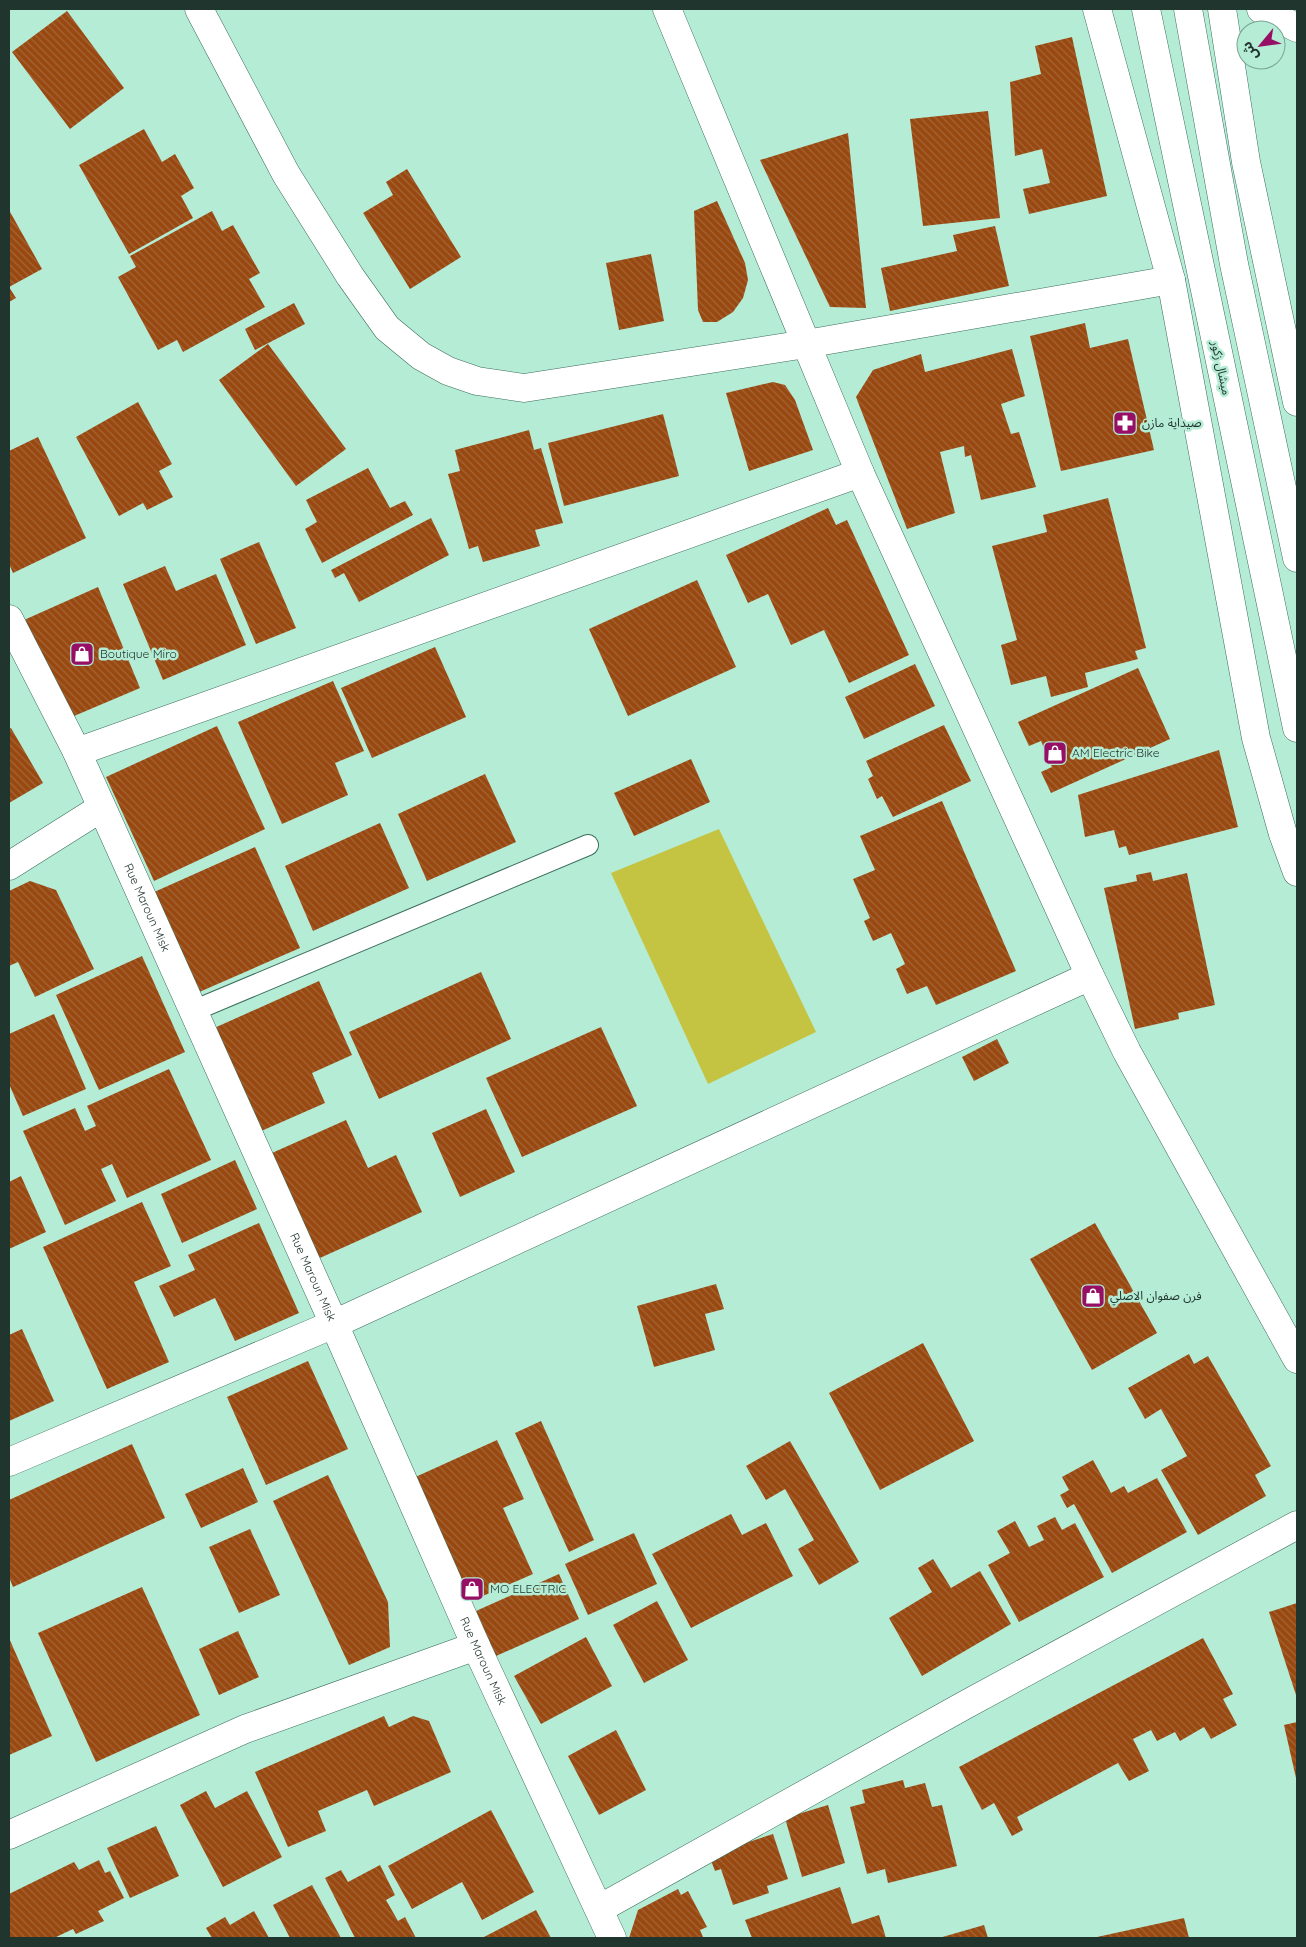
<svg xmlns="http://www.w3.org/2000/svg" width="1306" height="1947" font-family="Quicksand,'Noto Sans Arabic',sans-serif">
  <defs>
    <pattern id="building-back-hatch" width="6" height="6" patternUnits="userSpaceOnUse" patternTransform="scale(1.25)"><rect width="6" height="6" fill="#99480f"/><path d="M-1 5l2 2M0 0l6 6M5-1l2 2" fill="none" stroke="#a2663b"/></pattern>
  </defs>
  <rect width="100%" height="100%" fill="#b5ecd6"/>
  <polygon fill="#c5c442" points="719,829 816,1032 708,1084 611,873"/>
  <g fill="url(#building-back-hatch)">
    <polygon points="67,11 124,88 70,129 12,52"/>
    <polygon points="1072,37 1107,196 1029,214 1023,189 1050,183 1042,149 1015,156 1010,82 1041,74 1035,46"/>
    <polygon points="988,111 1000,218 923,226 910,119"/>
    <polygon points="144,129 162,162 175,154 194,188 181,196 193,218 129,254 79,165"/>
    <polygon points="848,133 866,308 830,307 760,160"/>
    <polygon points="407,169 461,257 410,289 363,213 393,195 386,182"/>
    <polygon points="717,201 745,263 748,280 743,298 733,312 717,322 703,322 698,310 694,211"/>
    <polygon points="9,210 42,269 9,287 16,298 9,302"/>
    <polygon points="212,211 222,231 233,225 260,273 249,279 265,307 183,352 177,340 158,350 118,277 136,267 130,256"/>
    <polygon points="995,226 1009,286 890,311 881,268 957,251 953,235"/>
    <polygon points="651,254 664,321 619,330 606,263"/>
    <polygon points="294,303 305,324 255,350 245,329"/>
    <polygon points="1085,323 1090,348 1128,339 1154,450 1061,471 1030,336"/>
    <polygon points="268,344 346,449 296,486 219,380"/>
    <polygon points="1012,349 1025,396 1001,404 1011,434 1019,432 1036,487 981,500 971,455 965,457 964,446 940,452 955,513 907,529 856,397 873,370 921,354 925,372"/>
    <polygon points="773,382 785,385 795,400 813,450 749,471 726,393"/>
    <polygon points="138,402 172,464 159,471 173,497 147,510 143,503 119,516 76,437"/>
    <polygon points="663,414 679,476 564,506 548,443"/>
    <polygon points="529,430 534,450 541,448 563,523 535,530 540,546 483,562 478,546 469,549 448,474 460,471 455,450"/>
    <polygon points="38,437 86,538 13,573 9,564 9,451"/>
    <polygon points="368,468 390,508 405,501 413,515 322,563 305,529 317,522 306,500"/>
    <polygon points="1108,498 1146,648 1135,651 1138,659 1085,673 1088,687 1051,697 1046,676 1011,685 1001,645 1017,640 992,546 1047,532 1043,515"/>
    <polygon points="828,508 836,525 847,520 909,655 849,683 824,630 791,645 768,594 748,603 726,555"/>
    <polygon points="431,518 449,555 359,602 344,573 335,578 331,570"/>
    <polygon points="259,542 296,628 256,644 220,559"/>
    <polygon points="165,566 176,591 216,574 246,645 163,680 123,584"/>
    <polygon points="697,580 736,667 628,716 589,629"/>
    <polygon points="98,587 140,688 67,719 24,620"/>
    <polygon points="435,647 466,717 372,758 341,688"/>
    <polygon points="915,664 935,706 864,739 845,697"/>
    <polygon points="1138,668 1170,739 1051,793 1041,772 1052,767 1041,741 1029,746 1018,722"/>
    <polygon points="333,681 364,751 335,763 348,795 282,824 238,722"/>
    <polygon points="944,725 971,781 893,817 882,796 877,799 868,779 873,776 866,761"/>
    <polygon points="217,726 265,829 154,881 106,777"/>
    <polygon points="11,728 43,783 9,803 9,729"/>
    <polygon points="1219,750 1238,827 1129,855 1126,846 1119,848 1114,830 1085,837 1078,795"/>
    <polygon points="691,759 710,802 634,836 614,793"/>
    <polygon points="485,774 516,842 427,881 398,814"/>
    <polygon points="942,801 1016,971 936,1005 927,986 907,994 896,969 905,964 891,933 873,941 864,921 870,918 853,879 875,870 860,836"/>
    <polygon points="380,823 409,888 313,931 285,866"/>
    <polygon points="255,847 300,948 197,993 152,893"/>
    <polygon points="1151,872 1153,881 1187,873 1215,1005 1178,1013 1179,1019 1135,1029 1104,888 1137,881 1136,875"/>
    <polygon points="30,881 56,890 94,969 35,997 18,962 9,966 9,891"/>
    <polygon points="142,956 185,1052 99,1090 56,995"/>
    <polygon points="481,972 511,1039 379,1099 349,1032"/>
    <polygon points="319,981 352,1055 312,1073 325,1103 259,1132 212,1029"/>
    <polygon points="54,1014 86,1089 23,1116 9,1084 9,1034"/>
    <polygon points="601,1027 637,1106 522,1157 486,1078"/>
    <polygon points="997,1039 1009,1063 974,1081 962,1057"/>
    <polygon points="169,1069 211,1160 127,1198 112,1164 101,1169 116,1201 65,1225 23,1131 75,1108 85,1131 96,1126 87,1106"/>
    <polygon points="486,1109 515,1172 460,1197 432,1133"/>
    <polygon points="346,1120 368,1168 396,1155 422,1212 311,1262 263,1157"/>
    <polygon points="235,1160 257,1209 182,1243 161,1194"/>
    <polygon points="21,1176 46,1232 9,1249 9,1182"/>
    <polygon points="142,1202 171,1266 134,1282 169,1362 107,1389 43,1247"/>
    <polygon points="259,1223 299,1313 235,1341 215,1298 174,1317 159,1286 195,1270 188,1255"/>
    <polygon points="1095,1223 1157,1333 1092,1370 1030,1259"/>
    <polygon points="716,1284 724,1309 705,1314 715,1350 654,1367 637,1306"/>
    <polygon points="22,1329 54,1401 9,1421 9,1335"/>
    <polygon points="923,1343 974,1441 880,1490 829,1393"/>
    <polygon points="1189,1354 1194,1364 1208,1356 1271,1466 1255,1475 1266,1496 1198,1535 1161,1470 1187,1456 1161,1409 1145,1419 1128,1388"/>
    <polygon points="308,1361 348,1449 266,1485 227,1397"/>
    <polygon points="541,1421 594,1540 569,1552 515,1433"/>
    <polygon points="497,1440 524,1499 503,1508 533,1574 467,1603 411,1479"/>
    <polygon points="790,1441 859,1562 819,1585 798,1549 814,1540 785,1489 766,1500 746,1466"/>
    <polygon points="132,1444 165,1518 13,1587 9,1577 9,1500"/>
    <polygon points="1093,1460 1111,1493 1124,1486 1128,1493 1157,1478 1187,1532 1112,1573 1074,1504 1067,1508 1060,1495 1069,1490 1062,1477"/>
    <polygon points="243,1468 258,1502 201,1528 185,1494"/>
    <polygon points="328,1475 388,1602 390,1647 349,1665 273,1501"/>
    <polygon points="731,1514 742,1535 766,1523 793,1576 691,1628 652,1554"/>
    <polygon points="1055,1517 1062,1530 1075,1523 1104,1577 1019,1622 988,1565 1010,1553 997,1531 1015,1521 1029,1547 1044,1540 1037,1526"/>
    <polygon points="250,1529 280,1595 239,1613 209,1547"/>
    <polygon points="634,1533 657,1584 588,1615 565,1564"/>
    <polygon points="933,1559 951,1588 980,1571 1011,1624 922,1676 889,1618 932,1592 918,1568"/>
    <polygon points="559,1574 579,1619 496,1656 476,1611"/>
    <polygon points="142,1587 200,1715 96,1762 38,1633"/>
    <polygon points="657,1601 688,1660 644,1683 613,1625"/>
    <polygon points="1297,1603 1297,1698 1269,1612"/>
    <polygon points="238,1631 259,1677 219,1695 199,1649"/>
    <polygon points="586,1637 612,1686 541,1724 514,1676"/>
    <polygon points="9,1638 52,1736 9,1755"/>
    <polygon points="1203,1638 1233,1694 1223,1699 1237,1725 1211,1739 1204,1727 1180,1741 1175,1732 1157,1741 1151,1730 1133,1739 1149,1771 1129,1781 1118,1763 1017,1817 1023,1830 1012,1836 994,1803 982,1810 959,1767"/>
    <polygon points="384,1716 389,1727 413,1716 429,1721 451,1772 374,1806 367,1790 318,1811 326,1831 288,1847 255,1772"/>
    <polygon points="1297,1722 1297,1778 1296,1778 1284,1725"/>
    <polygon points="616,1730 646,1790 599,1815 568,1756"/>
    <polygon points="903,1780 905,1788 925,1783 932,1807 942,1805 957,1866 888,1883 885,1869 867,1874 850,1807 865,1803 862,1790"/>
    <polygon points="206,1791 215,1808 247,1791 282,1857 223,1887 180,1805"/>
    <polygon points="828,1805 845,1863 802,1877 785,1818"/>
    <polygon points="491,1810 534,1892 482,1920 462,1882 412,1909 388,1866"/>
    <polygon points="156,1826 179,1876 130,1898 107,1848"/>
    <polygon points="773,1834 788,1879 767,1886 769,1893 733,1905 721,1869 715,1871 709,1855"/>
    <polygon points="99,1860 105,1873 110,1871 124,1898 98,1911 104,1921 76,1934 73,1929 54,1938 9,1938 9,1894 74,1862 79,1870"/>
    <polygon points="380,1865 395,1895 386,1900 398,1921 405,1917 416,1938 355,1938 325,1878 341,1870 348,1882"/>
    <polygon points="312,1885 341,1938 290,1938 273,1905"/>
    <polygon points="840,1887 852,1924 879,1915 886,1938 752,1938 745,1920"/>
    <polygon points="678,1889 681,1895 688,1891 707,1927 700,1930 703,1937 629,1938 638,1910"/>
    <polygon points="536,1910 551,1938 482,1938"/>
    <polygon points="254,1911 269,1938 212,1938 206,1928 225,1917 230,1925"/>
    <polygon points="1184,1918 1189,1938 1097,1938 1097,1937"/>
    <polygon points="984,1925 988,1938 939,1938"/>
  </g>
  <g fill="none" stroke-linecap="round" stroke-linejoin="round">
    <g stroke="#3b6e5c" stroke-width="22">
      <polyline id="lane" points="193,1011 588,845"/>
    </g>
    <g stroke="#3b6e5c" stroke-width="29">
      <g id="street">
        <polyline points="199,9 286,174 350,276 387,328 421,356 448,371 477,381 524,388 806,344 1171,280"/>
        <polyline points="667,9 860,473 1090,976 1127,1052 1297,1359"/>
        <polyline points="1261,9 1297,28"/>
        <path id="s1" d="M9,619L77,752L334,1324L476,1646L612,1938"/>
        <polyline points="77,752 860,473"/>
        <polyline points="9,866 101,808"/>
        <polyline points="9,1462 334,1324 1090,976"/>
        <polyline points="9,1835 245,1729 476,1646"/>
        <polyline points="599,1909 965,1705 1297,1525"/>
      </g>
    </g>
    <g stroke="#3b6e5c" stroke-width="29">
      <g id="primary">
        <polyline points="1097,9 1171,280 1256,738 1283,834 1297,872"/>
        <polyline points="1146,9 1297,728"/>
        <polyline points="1188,9 1234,264 1297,558"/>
        <polyline points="1222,9 1246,162 1297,402"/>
      </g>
    </g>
    <use href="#lane" stroke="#fff" stroke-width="20"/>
    <use href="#street" stroke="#fff" stroke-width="28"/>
    <use href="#primary" stroke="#fff" stroke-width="28"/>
  </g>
  <defs>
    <g id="pharmacy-square" transform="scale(1.25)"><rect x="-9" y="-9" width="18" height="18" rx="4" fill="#970f65" stroke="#b5ecd6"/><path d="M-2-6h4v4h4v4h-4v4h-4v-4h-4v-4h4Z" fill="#fff"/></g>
    <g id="shop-square" transform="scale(1.25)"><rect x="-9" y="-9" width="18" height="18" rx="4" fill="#970f65" stroke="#b5ecd6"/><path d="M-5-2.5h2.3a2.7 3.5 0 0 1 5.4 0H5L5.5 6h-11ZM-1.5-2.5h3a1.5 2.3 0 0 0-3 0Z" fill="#fff"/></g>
  </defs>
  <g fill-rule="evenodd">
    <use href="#pharmacy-square" x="1125" y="423"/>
    <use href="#shop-square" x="82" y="654"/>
    <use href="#shop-square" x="1055" y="753"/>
    <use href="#shop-square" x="1093" y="1296"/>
    <use href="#shop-square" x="472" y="1589"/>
  </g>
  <g text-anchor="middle" stroke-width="5" stroke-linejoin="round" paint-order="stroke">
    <g font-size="12" fill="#20352d" stroke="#b5ecd6">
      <text transform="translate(1221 368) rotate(78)" y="4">ميشال زكور</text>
      <text dy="4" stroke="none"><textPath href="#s1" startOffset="320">Rue Maroun Misk</textPath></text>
      <text dy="4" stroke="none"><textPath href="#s1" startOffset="725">Rue Maroun Misk</textPath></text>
      <text dy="4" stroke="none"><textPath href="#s1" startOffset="1145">Rue Maroun Misk</textPath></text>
    </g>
    <g font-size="12" fill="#20352d" stroke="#b5ecd6" text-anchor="start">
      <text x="1142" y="427">صيداية مازن</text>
      <text x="100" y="658">Boutique Miro</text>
      <text x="1072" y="757">AM Electric Bike</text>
      <text x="1110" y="1300">فرن صفوان الاصلي</text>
      <text x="490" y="1593">MO ELECTRIC</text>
    </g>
  </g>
  <rect width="1306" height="1947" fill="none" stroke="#20352d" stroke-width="20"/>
  <g transform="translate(1261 45) rotate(241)"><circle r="24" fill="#b5ecd6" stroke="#79a392"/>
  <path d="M0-4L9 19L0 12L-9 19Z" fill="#970f65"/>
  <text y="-8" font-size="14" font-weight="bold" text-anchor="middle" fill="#20352d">ش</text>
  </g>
</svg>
